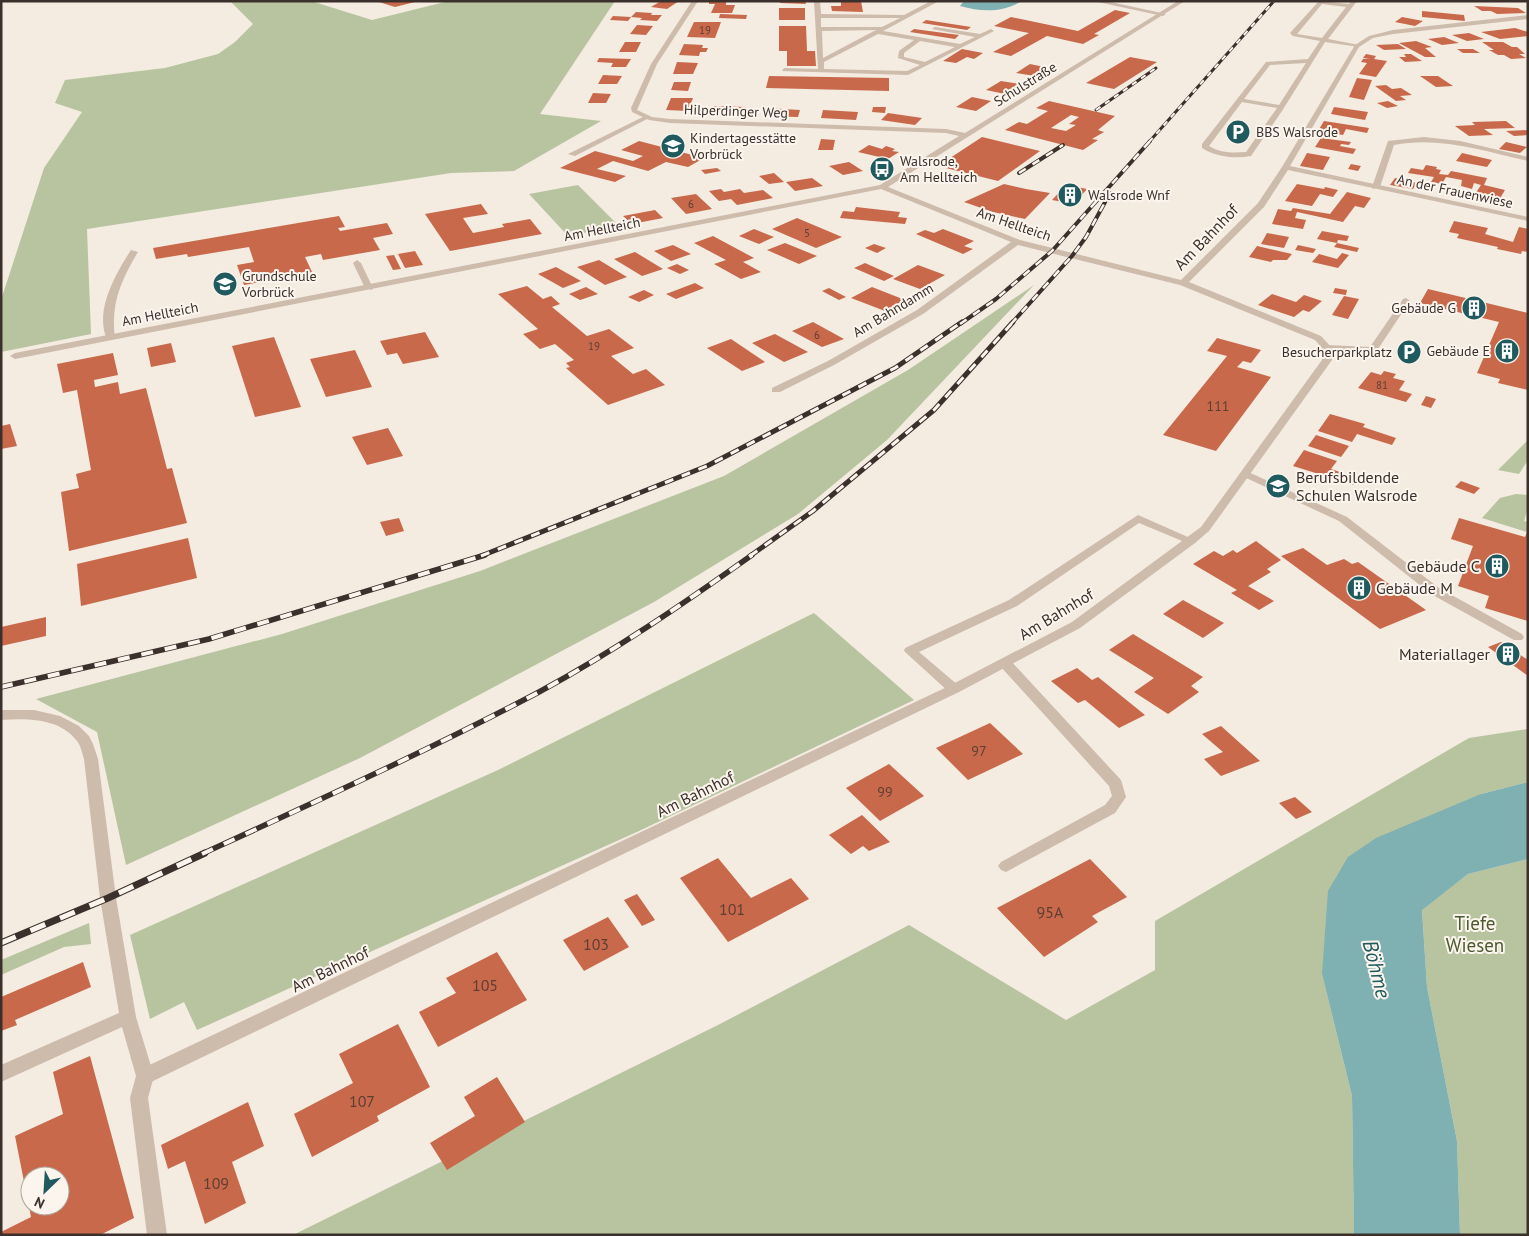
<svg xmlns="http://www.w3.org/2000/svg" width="1529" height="1236" font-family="'PT Sans',sans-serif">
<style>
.green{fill:#b8c4a0}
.water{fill:#7fb0b2}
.building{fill:#c8694b;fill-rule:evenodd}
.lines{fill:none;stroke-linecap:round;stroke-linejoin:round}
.service{fill:#cdbbac;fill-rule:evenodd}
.minor{fill:#cdbbac;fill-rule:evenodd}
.rail-far4-casing{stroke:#3b302b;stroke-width:3}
.rail-far3-casing{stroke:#3b302b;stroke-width:4}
.rail-far2-casing{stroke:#3b302b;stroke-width:5}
.rail-far1-casing{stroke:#3b302b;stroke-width:5.5}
.rail-casing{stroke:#3b302b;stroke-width:7}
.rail-far4{stroke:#fbf5ee;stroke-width:2;stroke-dasharray:5.5;stroke-linecap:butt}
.rail-far3{stroke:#fbf5ee;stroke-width:2.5;stroke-dasharray:8;stroke-linecap:butt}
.rail-far2{stroke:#fbf5ee;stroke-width:3;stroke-dasharray:9;stroke-linecap:butt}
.rail-far1{stroke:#fbf5ee;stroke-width:4;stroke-dasharray:12;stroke-linecap:butt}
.rail{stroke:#fbf5ee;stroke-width:5;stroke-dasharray:16;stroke-linecap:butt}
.labels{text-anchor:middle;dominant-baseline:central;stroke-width:4;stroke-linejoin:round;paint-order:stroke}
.far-number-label{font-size:11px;fill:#5e3e33}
.far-street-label{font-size:14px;fill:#3b302b;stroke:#fbf5ee}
.far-poi-label{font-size:14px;fill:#3b302b;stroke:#fbf5ee;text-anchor:start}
.number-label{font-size:14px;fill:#5e3e33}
.street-label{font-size:16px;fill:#3b302b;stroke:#fbf5ee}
.poi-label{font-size:16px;fill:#3b302b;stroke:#fbf5ee;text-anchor:start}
.near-number-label{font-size:16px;fill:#5e3e33}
.near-park-label{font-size:19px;fill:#4a5a2e;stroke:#fbf5ee}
.near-water-label{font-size:21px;font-style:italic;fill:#1f5a5e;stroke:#fbf5ee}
</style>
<rect width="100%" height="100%" fill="#f4ebe1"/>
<g class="green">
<polygon points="230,1 311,1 372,20 449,1 615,1 540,114 601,121 514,171 451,173 87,229 91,334 1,352 1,300 44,168 82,112 55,103 65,80 165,68 218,54 235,42 253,24"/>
<polygon points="578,185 619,226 568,236 529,194"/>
<polygon points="1034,285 887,440 798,514 654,602 360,758 126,865 97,732 36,699 282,634 480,571 724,476 908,370"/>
<polygon points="1528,440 1528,460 1519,474 1498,470"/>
<polygon points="1516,494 1528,495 1528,508 1524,521 1528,522 1527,532 1482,518 1500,498"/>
<polygon points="814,613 914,700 639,831 197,1030 184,1002 150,1019 130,935 498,770"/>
<polygon points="1528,729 1528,782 1481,794 1322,974 1352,1096 1354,1235 293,1235 718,1025 909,925 1066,1020 1155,970 1155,921 1469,738"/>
<polygon points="1528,859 1528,1235 1460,1235 1457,1141 1427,987 1422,909 1468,874"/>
<polygon points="89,923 91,944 64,947 1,975 1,960"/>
</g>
<g class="water">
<path d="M 964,1 L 1022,1 C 1001,13 982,12 960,6 Z"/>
<polygon points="1528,782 1528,859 1468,874 1422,910 1427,987 1457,1141 1460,1235 1354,1235 1352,1096 1322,974 1328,891 1348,857 1376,838 1481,794"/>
</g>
<g class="building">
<polygon points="383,1 415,1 415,2 395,7 379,2"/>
<polygon points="661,1 679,1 667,9 651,7"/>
<polygon points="709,1 726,1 726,5 735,5 732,13 711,13 715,4 709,4"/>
<polygon points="780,1 805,1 806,4 780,3"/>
<polygon points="841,1 861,1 863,12 832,11 831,6 841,6"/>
<polygon points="1474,6 1518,8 1526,13 1497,14 1491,11 1482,11"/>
<rect x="779" y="8" width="26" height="12"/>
<polygon points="1115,10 1130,13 1094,34 1099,35 1083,44 1047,36 1011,56 993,52 1029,33 994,26 1011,17 1078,31"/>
<polygon points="1422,11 1464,15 1465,21 1422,17"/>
<polygon points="636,12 652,13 651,15 662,15 657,21 640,20 642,18 631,17"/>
<polygon points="720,14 747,15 746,19 719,18"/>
<polygon points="613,16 631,17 628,21 610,20"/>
<polygon points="1402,17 1423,21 1415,26 1395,22"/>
<polygon points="926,20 971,27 967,30 922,23"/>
<polygon points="694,22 721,22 715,38 687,37"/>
<polygon points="637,25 653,26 646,35 630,34"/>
<polygon points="779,26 806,26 807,51 815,51 816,66 787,66 787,51 779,51"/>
<polygon points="1515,28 1528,32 1528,36 1500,39 1481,32"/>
<polygon points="914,29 959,35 955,39 910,32"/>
<polygon points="1469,33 1484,39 1467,41 1452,35"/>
<polygon points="1444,37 1459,43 1442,45 1428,39"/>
<polygon points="1416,41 1432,47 1425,48 1436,57 1425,57 1399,43"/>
<polygon points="625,42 641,42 636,52 619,52"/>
<polygon points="1482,42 1503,42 1512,47 1517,47 1525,54 1519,54 1526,58 1511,59 1504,55 1498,55 1489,50 1494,50"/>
<polygon points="684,44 703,45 702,48 708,48 706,52 700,52 699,56 679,55"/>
<polygon points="1398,44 1406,49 1384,50 1376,45"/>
<polygon points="962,49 983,53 974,59 967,57 956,63 943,61"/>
<polygon points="1457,49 1473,49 1480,53 1463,53"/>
<polygon points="1366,54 1376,56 1374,59 1387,61 1376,77 1359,74 1367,63 1361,62 1363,59 1370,59 1363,58"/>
<polygon points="1404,54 1411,54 1422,61 1405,62 1399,57 1406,57"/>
<polygon points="1130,57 1157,62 1114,89 1086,83"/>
<polygon points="599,58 631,59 626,67 611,67 613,63 597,62"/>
<polygon points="677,62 698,63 693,74 673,74"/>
<polygon points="1030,64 1049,68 1035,76 1016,73"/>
<polygon points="603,75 622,76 617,84 598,84"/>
<polygon points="769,76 889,78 889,91 766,88"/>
<polygon points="1420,76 1438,76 1453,86 1436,87"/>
<polygon points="1357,78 1372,80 1364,100 1349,97"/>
<polygon points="1001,81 1020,84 1005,94 986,90"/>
<polygon points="674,82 691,82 688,91 671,90"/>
<polygon points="1386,85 1392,89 1401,88 1412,95 1400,96 1406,100 1396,101 1375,86"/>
<polygon points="593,93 611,94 606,103 588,103"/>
<polygon points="972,97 991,101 976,111 956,107"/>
<polygon points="671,98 693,98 688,111 666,110"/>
<path d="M 1049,101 L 1115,116 L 1098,130 L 1104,132 L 1092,139 L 1098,140 L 1083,150 L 1005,130 L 1019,122 L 1027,124 L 1048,111 L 1036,108 ZM 1071,115 L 1079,117 L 1069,124 L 1076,125 L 1066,131 L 1051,128 Z"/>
<polygon points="1388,101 1398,106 1387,108 1377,103"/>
<polygon points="712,106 746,107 743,115 709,113"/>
<polygon points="873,107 886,107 885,113 872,112"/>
<polygon points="1334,107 1368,112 1365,120 1331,114"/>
<polygon points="766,108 800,110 798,117 763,116"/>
<polygon points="823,110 858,112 856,120 821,118"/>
<polygon points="888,113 922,118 915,125 881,120"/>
<polygon points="1324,121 1369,128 1367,133 1346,129 1343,135 1318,131"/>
<polygon points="1506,121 1515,128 1484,129 1493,135 1469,136 1455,126 1475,125 1472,122"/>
<polygon points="1528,130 1528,135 1514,136 1506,131"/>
<polygon points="982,137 1040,151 998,181 938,166"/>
<polygon points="1321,138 1351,142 1349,145 1341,144 1340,146 1356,149 1353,154 1315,147"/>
<polygon points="821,139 835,140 833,150 818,150"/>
<polygon points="639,141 704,158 688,167 666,162 648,171 613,161 597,169 626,176 615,182 560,168 595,151 633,161 643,156 621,150"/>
<polygon points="1506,142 1527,147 1520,153 1499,149"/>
<polygon points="869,145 882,149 886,146 895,149 892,151 899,152 888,159 858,152"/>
<polygon points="1307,153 1330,157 1323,170 1300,166"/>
<polygon points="1462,153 1492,160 1487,167 1456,161"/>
<polygon points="849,162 863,171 843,175 829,166"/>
<polygon points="1351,164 1361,166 1358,171 1348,169"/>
<polygon points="1426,165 1437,167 1436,169 1441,170 1439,174 1448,175 1451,171 1487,178 1484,185 1505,190 1496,205 1471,200 1481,185 1474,183 1472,189 1461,186 1462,180 1446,177 1442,184 1431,182 1434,177 1408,173 1411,168 1423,170"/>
<polygon points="717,168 721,171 705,174 701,170"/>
<polygon points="774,173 784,182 769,184 759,176"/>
<polygon points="812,178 823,186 795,191 786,182"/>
<polygon points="1395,178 1417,183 1413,189 1390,185"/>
<polygon points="1004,184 1026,189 1050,193 1025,219 993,212 964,202"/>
<polygon points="1297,184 1324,189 1325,187 1338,190 1333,197 1320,194 1312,206 1285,201"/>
<polygon points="1066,185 1087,189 1074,204 1052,200"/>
<polygon points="721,189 724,192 740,189 744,193 763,190 773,198 737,205 731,199 719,201 709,191"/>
<polygon points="1347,192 1371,198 1364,208 1355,206 1343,222 1297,212 1295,218 1306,220 1303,229 1272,224 1278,209 1291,211 1293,208 1330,214"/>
<polygon points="696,194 712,209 686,214 671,198"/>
<polygon points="481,204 488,214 463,218 473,233 504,227 502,224 530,219 542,234 450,251 425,214"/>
<polygon points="856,207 900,212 898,217 907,218 905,224 840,218 843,211 854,212"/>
<polygon points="655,210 663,218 632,224 623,216"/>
<polygon points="339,216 345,227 338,228 340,231 387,223 393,234 373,238 380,250 323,260 321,254 305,257 312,272 244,285 237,265 254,262 249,247 188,257 187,254 156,259 153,248"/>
<polygon points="797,218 842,237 816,248 772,229"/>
<polygon points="1454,221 1488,228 1485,234 1513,242 1519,227 1528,229 1528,252 1522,251 1521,254 1497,249 1498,247 1457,238 1459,234 1449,232"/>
<polygon points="754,229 774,237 759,244 739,236"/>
<polygon points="943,229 974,241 964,246 973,249 963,254 916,234 925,230 934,233"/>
<polygon points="1322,231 1349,236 1347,241 1338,240 1337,243 1317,239"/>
<polygon points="1267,233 1289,237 1284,248 1261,244"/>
<polygon points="713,236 754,258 743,262 761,272 741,279 714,264 726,260 694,243"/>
<polygon points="785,243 817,256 799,264 767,250"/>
<polygon points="1337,243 1359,248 1357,252 1334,247"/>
<polygon points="874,244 886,248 877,253 865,248"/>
<polygon points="673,245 691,254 671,261 654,251"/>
<polygon points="1298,245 1316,249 1313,253 1295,250"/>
<polygon points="1257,246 1292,254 1287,260 1273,260 1271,262 1249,257"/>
<polygon points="415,251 423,265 405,268 398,254"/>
<polygon points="635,252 663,269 642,276 614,259"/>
<polygon points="1342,253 1349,255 1338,268 1312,262 1319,254 1337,259"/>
<polygon points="394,255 401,269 393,270 386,256"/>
<polygon points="599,260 627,277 605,285 577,267"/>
<polygon points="865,263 894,276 884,281 854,268"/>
<polygon points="677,264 689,270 680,274 667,268"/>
<polygon points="918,265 945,275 920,289 893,279"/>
<polygon points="556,267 581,281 563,288 538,274"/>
<polygon points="695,283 704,288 676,299 666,294"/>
<polygon points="527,286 543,299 551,296 560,304 552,307 587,336 609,329 634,348 611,356 633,374 646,369 665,385 608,405 566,368 570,367 566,363 574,360 555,344 540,349 523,334 538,329 498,294"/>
<polygon points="586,287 598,294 580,300 569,294"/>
<polygon points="872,287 905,300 885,311 851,298"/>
<polygon points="829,288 846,297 839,300 822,291"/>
<polygon points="1335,288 1347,290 1346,295 1333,293"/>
<polygon points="1428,289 1528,313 1528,390 1498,383 1500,379 1477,373 1499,322 1420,303"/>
<polygon points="644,290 654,295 639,302 628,297"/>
<polygon points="1272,294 1296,302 1304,295 1322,301 1309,312 1303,310 1294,317 1258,305"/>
<polygon points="1344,296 1359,299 1348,319 1332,315"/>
<polygon points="813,322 844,339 822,347 792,331"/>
<polygon points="425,332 439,357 403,364 397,353 387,355 380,341"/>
<polygon points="775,334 808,352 784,362 752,343"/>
<polygon points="274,337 301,407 255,417 232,346"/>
<polygon points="1217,338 1261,350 1251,363 1243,361 1237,367 1271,377 1216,451 1163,435 1227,356 1207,351"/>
<polygon points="731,339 765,362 742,371 707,348"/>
<polygon points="171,343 176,362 151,367 147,348"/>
<polygon points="355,350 372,387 326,397 310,359"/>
<polygon points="113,353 118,375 94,380 95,387 118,382 120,394 146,388 167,469 172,468 187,523 69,551 61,492 79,488 76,474 91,470 77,390 63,393 57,364"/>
<polygon points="1384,371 1396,374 1393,378 1405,381 1399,390 1412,394 1406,402 1358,388 1371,372 1381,375"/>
<polygon points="1426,396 1436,399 1431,408 1421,405"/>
<polygon points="1330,414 1365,424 1363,427 1396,438 1392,445 1357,434 1352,442 1318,431"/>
<polygon points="10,424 17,446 1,449 1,426"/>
<polygon points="388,428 403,456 367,465 352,437"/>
<polygon points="1316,435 1349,446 1341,457 1308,446"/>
<polygon points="1304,450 1337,461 1331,469 1358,478 1354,485 1293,466"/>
<polygon points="1461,481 1480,488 1474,494 1455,487"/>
<polygon points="399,518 404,531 386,536 380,522"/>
<polygon points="1459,518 1525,537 1528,530 1528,621 1485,608 1489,596 1458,586 1473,546 1451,539"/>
<polygon points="188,538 197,578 81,606 77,564"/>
<polygon points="1256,541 1281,560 1267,569 1271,572 1248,586 1274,601 1259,610 1231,593 1237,590 1193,564 1214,551 1223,556 1233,550 1237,553"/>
<polygon points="1303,548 1327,565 1344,559 1352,564 1358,562 1426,610 1380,629 1281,556"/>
<polygon points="1183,600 1224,623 1203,638 1163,614"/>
<polygon points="46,617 46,636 1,646 1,627"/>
<polygon points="1133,634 1203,677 1191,686 1199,692 1168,714 1134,692 1154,678 1109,650"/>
<polygon points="1501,642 1528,660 1528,676 1488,647"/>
<polygon points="1077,668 1092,680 1098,677 1145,715 1119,728 1085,700 1078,703 1051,681"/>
<polygon points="990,723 1023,754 968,780 936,748"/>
<polygon points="1221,726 1260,761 1221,776 1204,759 1223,752 1202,734"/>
<polygon points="889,764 924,796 880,821 846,788"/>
<polygon points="1295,797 1312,812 1296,819 1279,803"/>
<polygon points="862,815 890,842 869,851 863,846 851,854 829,835"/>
<polygon points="718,858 751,898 791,878 809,899 728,942 680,878"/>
<polygon points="1090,859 1127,897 1092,916 1098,922 1044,957 997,908"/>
<polygon points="637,894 655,920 642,926 624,900"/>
<polygon points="608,917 629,947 584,971 563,940"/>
<polygon points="497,952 527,1000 438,1047 419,1012 456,993 446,978"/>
<polygon points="83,962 91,987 15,1020 17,1025 1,1031 1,997"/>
<polygon points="398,1024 430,1087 377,1116 379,1121 312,1157 294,1114 353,1083 339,1054"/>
<path d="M 90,1056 L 134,1218 L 100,1235 L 1,1235 L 1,1232 L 31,1217 L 15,1136 L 63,1114 L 53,1072 ZM 30,1176 L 60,1176 L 60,1206 L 30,1206 Z"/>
<polygon points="497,1077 525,1122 447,1170 430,1143 475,1116 464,1097"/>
<polygon points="248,1102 264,1146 232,1162 246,1203 205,1224 185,1161 168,1169 161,1145"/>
</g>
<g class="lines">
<g class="service">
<path d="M 814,1 L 820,1 L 821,14 L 904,15 L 931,1 L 939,1 L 883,31 L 960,44 L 975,37 L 932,29 L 935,27 L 980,34 L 991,29 L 994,31 L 908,75 L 782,71 L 784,68 L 818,69 ZM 821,18 L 900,18 L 882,27 L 821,27 ZM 877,30 L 874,31 L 823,58 L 822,31 ZM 878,34 L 914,40 L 899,51 L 898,58 L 920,65 L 907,71 L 824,69 L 824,62 ZM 920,41 L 955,47 L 925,62 L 904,57 L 904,53 Z"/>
<polygon points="1093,1 1106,1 1166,14 1163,16"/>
<path d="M 1319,1 L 1349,4 L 1351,1 L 1357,1 L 1328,39 L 1359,45 L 1359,47 L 1325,42 L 1282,111 L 1251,156 C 1235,159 1216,157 1202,148 L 1202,144 L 1266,62 L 1308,59 L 1320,41 L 1293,36 L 1290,33 ZM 1322,4 L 1346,7 L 1322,38 L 1297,34 ZM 1306,63 L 1279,105 L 1244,99 L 1270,65 ZM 1242,102 L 1277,108 L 1246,152 C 1233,153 1220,153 1209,146 Z"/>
<polygon points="647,115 650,117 649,118 575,156 568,154"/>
<path d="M 1424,137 L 1460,141 L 1528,157 L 1528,161 C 1484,151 1439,136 1394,145 L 1380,187 L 1373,189 L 1372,187 L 1388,141 Z"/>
<path d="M 131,250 L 138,252 C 122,278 110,305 115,337 L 113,339 L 107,339 C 94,311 116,273 131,250 Z"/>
<polygon points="357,260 361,263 373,288 372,290 365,288 353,263"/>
<polygon points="1406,298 1410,301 1376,352 1327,351 1322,348 1327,345 1370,347 1403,299"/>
<polygon points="1246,471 1347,517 1439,588 1522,634 1524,637 1522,640 1514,640 1431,594 1339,521 1242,476 1241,474"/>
<polygon points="1138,515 1197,541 1195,543 1187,543 1139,523 1017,606 919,652 959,686 961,689 959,692 949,692 904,651 905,648 1009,600"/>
<polygon points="1005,659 1010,660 1121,780 1126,797 1115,813 1006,872 1001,870 998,866 1001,862 1105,805 1112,796 1109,786 1000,666 998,663"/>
<path d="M 1,710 L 34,710 L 60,716 L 79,726 L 89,736 L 93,744 L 98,759 L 116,898 L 136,1017 L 154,1076 L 148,1098 L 167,1235 L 147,1235 L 130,1098 L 136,1076 L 122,1027 L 1,1082 L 1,1065 L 119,1013 L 100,898 L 84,759 C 82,753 81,746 77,741 C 60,718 27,718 1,720 Z"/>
</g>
<polygon class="minor" points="692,1 698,1 657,64 637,110 652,117 670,119 946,129 965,133 1178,1 1185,1 888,187 1020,240 1181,280 1258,203 1282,167 1355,45 1369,36 1393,30 1528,15 1528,19 1393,34 1373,38 1359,47 1290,166 1528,217 1528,221 1288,170 1264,207 1189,282 1321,336 1332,348 1332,360 1209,531 1195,543 1080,628 959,692 151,1082 145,1084 139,1082 136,1076 139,1070 949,686 1072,622 1201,527 1322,360 1322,348 1315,340 1180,285 1018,245 923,314 834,365 780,392 772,392 772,388 828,361 917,310 1011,242 881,189 15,359 10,356 15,353 880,185 959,136 946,133 670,123 649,120 632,112 631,108 651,64"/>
<defs>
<g id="rail-far4">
<polyline points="1096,110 1156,68"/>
<polyline points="1149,142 1274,1"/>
</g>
<g id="rail-far3">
<polyline points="1019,173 1063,145"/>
<polyline points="960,324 996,299 1052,251 1150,141"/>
<polyline points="1011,324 1072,256 1086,237 1110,193"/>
</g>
<g id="rail-far2">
<polyline points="481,556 707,466 895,368 962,322"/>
<polyline points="750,556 813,511 934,410 1013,322"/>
</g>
<g id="rail-far1">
<polyline points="1,687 209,639 485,555"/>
<path d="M 202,854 C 315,802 429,750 539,692 C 613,652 683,604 752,555"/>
</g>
<polyline id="rail" points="1,943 108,898 205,853"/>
</defs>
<use href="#rail-far4" class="rail-far4-casing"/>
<use href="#rail-far3" class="rail-far3-casing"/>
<use href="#rail-far2" class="rail-far2-casing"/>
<use href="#rail-far1" class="rail-far1-casing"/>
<use href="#rail" class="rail-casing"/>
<use href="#rail-far4" class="rail-far4"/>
<use href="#rail-far3" class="rail-far3"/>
<use href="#rail-far2" class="rail-far2"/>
<use href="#rail-far1" class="rail-far1"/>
<use href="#rail" class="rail"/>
</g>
<defs>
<symbol id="parking-disc" viewBox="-11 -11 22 22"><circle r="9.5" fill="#1f5a5e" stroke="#fbf5ee"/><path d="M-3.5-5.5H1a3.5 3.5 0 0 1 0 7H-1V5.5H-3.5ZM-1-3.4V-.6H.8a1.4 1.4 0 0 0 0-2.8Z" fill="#fff"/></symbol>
<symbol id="school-disc" viewBox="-11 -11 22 22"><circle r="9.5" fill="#1f5a5e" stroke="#fbf5ee"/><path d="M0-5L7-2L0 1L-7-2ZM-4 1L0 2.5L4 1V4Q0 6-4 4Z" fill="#fff"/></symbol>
<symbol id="bus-disc" viewBox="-11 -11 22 22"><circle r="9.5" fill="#1f5a5e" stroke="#fbf5ee"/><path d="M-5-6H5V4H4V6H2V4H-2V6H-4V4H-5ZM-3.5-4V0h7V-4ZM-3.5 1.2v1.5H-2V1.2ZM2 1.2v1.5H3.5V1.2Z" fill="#fff"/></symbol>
<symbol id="building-disc" viewBox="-11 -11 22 22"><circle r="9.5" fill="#1f5a5e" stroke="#fbf5ee"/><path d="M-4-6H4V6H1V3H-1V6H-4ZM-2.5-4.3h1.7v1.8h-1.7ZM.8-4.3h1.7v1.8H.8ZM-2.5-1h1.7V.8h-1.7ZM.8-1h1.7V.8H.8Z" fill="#fff"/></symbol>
</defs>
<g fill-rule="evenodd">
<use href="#parking-disc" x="1224" y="118" width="28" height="28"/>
<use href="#school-disc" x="659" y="132" width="28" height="28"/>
<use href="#bus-disc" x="868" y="155" width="28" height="28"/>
<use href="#building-disc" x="1056" y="181" width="28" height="28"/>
<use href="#school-disc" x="211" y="270" width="28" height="28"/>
<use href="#building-disc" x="1460" y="294" width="28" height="28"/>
<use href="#building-disc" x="1493" y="337" width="28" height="28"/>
<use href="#parking-disc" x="1395" y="338" width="28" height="28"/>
<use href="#school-disc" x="1264" y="472" width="28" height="28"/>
<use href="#building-disc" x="1483" y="552" width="28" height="28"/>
<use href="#building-disc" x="1345" y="574" width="28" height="28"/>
<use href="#building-disc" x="1494" y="640" width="28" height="28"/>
</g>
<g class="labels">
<g class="far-number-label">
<text x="705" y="30">19</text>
<text x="691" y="204">6</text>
<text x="807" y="233">5</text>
<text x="817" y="335">6</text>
<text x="594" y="346">19</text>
<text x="1382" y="385">81</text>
</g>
<g class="far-street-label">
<text transform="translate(1025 84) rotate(-32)">Schulstraße</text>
<text transform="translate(736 111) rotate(2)">Hilperdinger Weg</text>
<text transform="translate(1455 191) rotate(12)">An der Frauenwiese</text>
<text transform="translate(1014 224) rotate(19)">Am Hellteich</text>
<text transform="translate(602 229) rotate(-11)">Am Hellteich</text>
<text transform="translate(893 310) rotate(-31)">Am Bahndamm</text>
<text transform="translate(160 314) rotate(-11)">Am Hellteich</text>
</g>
<g class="far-poi-label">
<text x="1256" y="132">BBS Walsrode</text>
<text x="690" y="138">Kindertagesstätte<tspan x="690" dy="16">Vorbrück</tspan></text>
<text x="900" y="161">Walsrode,<tspan x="900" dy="16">Am Hellteich</tspan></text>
<text x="1088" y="195">Walsrode Wnf</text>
<text x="242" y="276">Grundschule<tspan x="242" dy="16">Vorbrück</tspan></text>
<text x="1456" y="308" text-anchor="end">Gebäude G</text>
<text x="1490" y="351" text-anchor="end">Gebäude E</text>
<text x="1392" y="352" text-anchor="end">Besucherparkplatz</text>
</g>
<g class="number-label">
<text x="1218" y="406">111</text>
<text x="979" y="751">97</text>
<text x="885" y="792">99</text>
</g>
<g class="street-label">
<text transform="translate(1206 237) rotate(-46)">Am Bahnhof</text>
<text transform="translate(1056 614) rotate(-31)">Am Bahnhof</text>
<text transform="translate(695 794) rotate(-26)">Am Bahnhof</text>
<text transform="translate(330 969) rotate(-26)">Am Bahnhof</text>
</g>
<g class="poi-label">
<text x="1296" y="477">Berufsbildende<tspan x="1296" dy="18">Schulen Walsrode</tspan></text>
<text x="1480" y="566" text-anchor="end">Gebäude C</text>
<text x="1376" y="588">Gebäude M</text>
<text x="1490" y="654" text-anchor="end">Materiallager</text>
</g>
<g class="near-number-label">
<text x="732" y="909">101</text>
<text x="1050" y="912">95A</text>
<text x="596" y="944">103</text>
<text x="485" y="985">105</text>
<text x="362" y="1101">107</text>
<text x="216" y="1183">109</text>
</g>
<g class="near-park-label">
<text x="1475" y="923">Tiefe<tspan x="1475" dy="22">Wiesen</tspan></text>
</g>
<g class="near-water-label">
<text transform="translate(1377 969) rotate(76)">Böhme</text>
</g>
</g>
<rect width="1529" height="1236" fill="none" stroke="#3b302b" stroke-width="5"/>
<g transform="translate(45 1191) rotate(205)"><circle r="24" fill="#fbf5ee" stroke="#aea6a0"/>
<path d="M0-4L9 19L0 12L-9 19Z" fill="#1f5a5e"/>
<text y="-8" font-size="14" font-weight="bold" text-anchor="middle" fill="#3b302b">N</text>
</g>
</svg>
